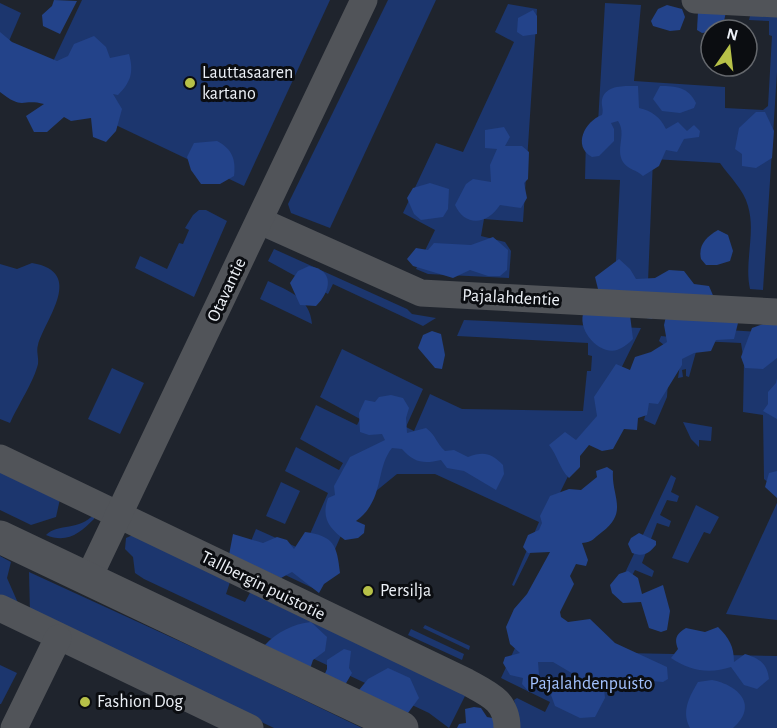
<svg xmlns="http://www.w3.org/2000/svg" width="777" height="728" font-family="'Alegreya Sans',sans-serif">
<style>
.green{fill:#1c366e}
.forest{fill:#23438a}
.lines{fill:none;stroke-linecap:round;stroke-linejoin:round}
.minor{stroke:#515459;stroke-width:27}
.tertiary{stroke:#515459;stroke-width:33}
.poi-dot{fill:#b7c148;stroke:#0b0d11;stroke-width:2}
.labels{text-anchor:middle;dominant-baseline:central;stroke-width:6;stroke-linejoin:round;paint-order:stroke}
.poi-label{font-size:18px;fill:#edf1f7;stroke:#0b0d11;text-anchor:start}
.street-label{font-size:18px;fill:#edf1f7;stroke:#0b0d11}
.park-label{font-size:18px;fill:#a2c1fe;stroke:#0b0d11}
</style>
<rect width="100%" height="100%" fill="#1f242d"/>
<g class="green">
<polygon points="82,0 330,0 244,186 40,89"/>
<polygon points="388,0 436,0 330,228 291,213 288,204"/>
<polygon points="0,3 21,13 6,48 0,45"/>
<path d="M 605,3 L 641,5 L 634,81 L 725,87 L 725,108 L 763,110 L 768,106 L 772,36 L 769,35 L 769,21 L 749,20 L 750,16 L 777,15 L 777,72 L 763,290 L 750,289 C 744,262 756,233 748,206 C 744,190 729,176 720,163 L 653,159 L 648,282 L 615,281 L 620,180 L 585,179 L 586,138 L 598,123 Z"/>
<polygon points="508,4 537,9 523,222 484,219 481,236 505,242 511,251 509,278 428,274 416,269 435,230 403,213 436,143 463,152 514,42 495,32"/>
<polygon points="199,210 206,210 227,221 194,297 135,268 140,256 167,269 179,243 183,244 189,230 185,228 193,215"/>
<polygon points="274,249 407,309 412,314 436,318 423,326 333,284 328,294 268,261"/>
<path d="M 32,263 C 86,272 45,319 38,345 C 36,351 39,358 38,364 C 34,381 17,407 10,423 L 0,419 L 0,264 L 17,269 Z"/>
<path d="M 268,281 C 289,291 310,298 312,324 L 260,299 Z"/>
<polygon points="464,320 641,328 514,586 512,585 539,522 435,474 397,474 370,496 343,531 317,590 245,556 256,529 303,550 328,493 285,471 296,447 339,470 343,463 300,439 316,405 357,425 360,419 320,397 342,349 423,389 406,427 414,431 430,394 462,409 583,411 587,371 591,371 592,356 588,355 588,343 457,336"/>
<polygon points="695,328 777,333 777,490 764,479 763,415 743,412 744,362 741,343 699,341 689,377 686,376 686,369 682,370 683,377 678,378 682,350"/>
<polygon points="661,336 671,337 667,397 655,425 644,420 664,345 659,341"/>
<polygon points="112,368 144,383 120,434 88,419"/>
<polygon points="683,422 712,427 711,441 699,440 699,447 691,439"/>
<polygon points="0,470 60,499 56,517 31,525 0,510"/>
<polygon points="671,475 676,478 671,492 679,496 677,502 667,500 660,515 671,521 669,527 657,523 642,563 654,571 652,577 635,570 623,593 617,590"/>
<polygon points="281,482 300,491 285,524 266,516"/>
<polygon points="777,503 777,620 726,614"/>
<polygon points="696,505 719,517 710,534 704,532 688,563 672,558"/>
<path d="M 94,514 L 94,519 C 80,533 67,544 46,535 C 58,523 80,531 94,514 Z"/>
<polygon points="135,534 231,579 226,594 245,602 252,589 467,692 449,728 429,713 144,579 135,573 133,557 125,549 126,538"/>
<polygon points="0,556 11,562 7,578 18,603 0,598"/>
<polygon points="29,572 236,667 362,728 274,728 30,613"/>
<polygon points="534,607 623,653 777,656 777,728 517,728 517,711 514,700 517,698 545,712 550,702 501,678"/>
<polygon points="425,625 470,646 469,650 423,628"/>
<polygon points="411,629 464,654 462,660 408,635"/>
<polygon points="0,665 17,673 1,704 0,704"/>
</g>
<g class="forest">
<polygon points="54,0 77,1 60,34 43,26 42,15 52,6"/>
<polygon points="667,5 682,9 685,17 680,30 670,31 653,26 651,21 658,9"/>
<polygon points="533,10 537,16 537,34 523,36 517,32 518,18"/>
<polygon points="698,12 726,12 722,30 702,33 697,30"/>
<path d="M 0,32 L 12,42 L 57,61 L 68,56 L 74,44 L 94,36 L 106,47 L 110,58 L 129,54 C 134,72 131,82 118,95 L 113,94 L 122,109 L 116,131 L 106,142 L 93,137 L 91,118 L 71,121 L 64,117 L 47,132 L 34,132 L 26,116 L 44,104 C 21,98 24,111 0,92 Z"/>
<path d="M 638,86 L 639,108 C 652,111 660,117 666,129 L 678,122 L 687,131 L 694,125 L 700,131 L 699,137 L 684,139 L 677,152 L 666,150 L 659,166 L 643,176 C 637,170 627,169 623,162 C 615,149 627,134 618,121 L 611,123 L 614,129 L 614,141 L 599,156 L 592,157 C 572,146 585,121 602,115 C 604,109 601,106 602,100 C 605,84 626,86 638,86 Z"/>
<path d="M 660,86 C 676,86 688,87 696,103 L 694,108 L 680,113 L 662,111 L 653,99 Z"/>
<polygon points="756,112 765,112 774,131 772,158 756,168 742,166 742,154 735,149 739,128"/>
<path d="M 504,127 L 510,137 L 505,146 L 522,146 L 529,152 L 528,179 L 524,183 L 527,198 L 521,208 L 500,205 C 487,225 465,227 455,205 L 466,184 L 473,179 L 491,182 L 490,165 L 497,149 L 485,148 L 485,130 Z"/>
<path d="M 217,141 C 232,149 236,159 234,176 L 220,184 L 201,184 L 191,170 L 187,157 L 194,143 Z"/>
<polygon points="430,183 449,189 448,209 443,217 421,220 414,214 407,198 413,188"/>
<path d="M 718,230 L 728,235 L 733,251 L 730,261 L 717,265 L 706,265 L 701,259 C 698,245 706,237 718,230 Z"/>
<polygon points="493,237 508,250 507,270 500,276 488,276 470,270 453,278 413,266 407,259 416,248 428,250 434,243 471,245"/>
<path d="M 619,259 L 630,269 L 636,279 L 655,278 L 669,270 L 684,271 L 694,284 L 709,286 L 715,300 L 738,323 L 734,339 L 716,340 L 711,351 L 694,353 L 682,359 L 682,365 L 658,404 L 649,403 L 647,415 L 638,418 L 637,430 L 624,429 L 613,449 L 602,451 L 589,445 L 580,456 L 580,467 L 569,478 C 559,468 558,456 549,445 L 565,432 L 576,440 L 597,416 L 594,397 L 616,364 L 630,370 L 635,357 L 651,352 L 667,342 L 664,325 L 667,312 L 655,314 L 652,319 L 630,315 L 633,339 C 629,343 623,348 617,350 C 599,355 576,330 584,311 C 587,305 595,298 599,293 L 595,277 Z"/>
<path d="M 309,266 C 335,270 331,291 316,306 L 300,305 L 290,283 L 298,271 Z"/>
<polygon points="763,324 777,325 777,358 763,369 745,368 741,357 752,328"/>
<polygon points="432,331 441,334 445,355 442,369 435,368 418,348 423,335"/>
<polygon points="777,378 777,419 763,411 768,404 768,392 776,383"/>
<path d="M 391,395 L 403,398 L 409,408 L 406,418 L 407,433 L 426,428 C 436,435 436,443 445,451 L 454,450 L 468,457 C 484,451 491,453 503,465 L 504,474 L 496,490 L 464,471 L 447,468 L 441,460 C 424,464 414,463 402,449 L 392,448 C 375,469 385,500 356,521 L 365,525 L 364,533 L 358,538 L 345,540 C 329,528 321,518 328,498 L 335,495 L 334,486 L 350,457 L 385,440 L 382,434 L 369,435 L 360,432 L 359,413 L 365,400 L 375,402 L 379,397 Z"/>
<path d="M 607,467 L 613,471 C 611,496 629,512 602,532 C 594,538 593,542 582,543 L 588,560 L 586,566 L 576,564 L 570,576 L 574,584 L 560,612 L 561,617 L 568,622 L 590,619 L 615,643 L 667,667 L 668,679 L 663,682 L 608,677 L 603,680 L 605,698 L 595,717 L 580,718 L 555,706 L 551,695 L 556,685 L 580,678 L 553,662 L 538,662 L 539,675 L 535,678 L 536,690 L 529,692 L 522,684 L 523,678 L 510,675 L 503,663 L 505,657 L 520,653 L 510,644 L 506,627 L 514,609 L 527,594 L 550,552 L 528,553 L 523,547 L 528,535 L 539,530 L 542,523 L 540,516 L 550,496 L 569,489 L 581,490 L 597,477 L 596,471 Z"/>
<polygon points="777,471 777,498 765,487 769,473"/>
<path d="M 305,532 C 334,536 337,545 340,573 L 324,584 L 319,593 L 292,572 L 281,578 L 229,555 L 233,534 L 263,543 L 277,537 L 287,540 L 294,549 Z"/>
<path d="M 639,533 L 656,541 L 656,545 C 648,554 644,557 632,553 L 628,544 L 631,538 Z"/>
<polygon points="628,571 638,578 642,594 663,585 670,611 667,630 661,632 649,628 641,602 623,603 612,593 610,585 619,574"/>
<path d="M 311,622 L 327,637 L 325,651 L 313,660 L 310,669 L 265,645 C 277,632 293,624 311,622 Z"/>
<path d="M 718,627 C 729,638 734,646 734,662 L 745,654 C 760,659 767,663 769,679 L 757,689 L 744,685 L 731,667 C 710,674 690,671 671,658 L 678,649 C 674,639 676,634 686,628 L 705,632 Z"/>
<polygon points="344,649 351,651 349,668 352,673 345,685 323,678 327,669 327,660"/>
<polygon points="388,668 410,678 419,698 405,717 359,690 368,679"/>
<path d="M 712,680 C 738,685 759,705 733,728 L 690,728 C 681,712 689,697 698,682 Z"/>
<polygon points="474,707 481,708 487,717 498,719 504,728 457,728 459,724 466,723 465,709"/>
</g>
<g class="lines">
<g class="minor">
<polyline points="695,0 777,4"/>
<polyline points="260,221 421,293 777,312"/>
<path d="M 0,458 L 467,682 C 489,694 507,701 507,728"/>
<polyline points="88,579 364,0"/>
<polyline points="0,608 250,728"/>
<polyline points="14,728 58,638"/>
</g>
<polyline class="tertiary" points="0,537 402,728"/>
</g>
<g class="poi-dot">
<circle cx="190" cy="83" r="6"/>
<circle cx="368" cy="591" r="6"/>
<circle cx="85" cy="702" r="6"/>
</g>
<g class="labels">
<g class="poi-label">
<text x="202" y="73">Lauttasaaren<tspan x="202" dy="21">kartano</tspan></text>
<text x="380" y="591">Persilja</text>
<text x="97" y="702">Fashion Dog</text>
</g>
<g class="street-label">
<text transform="translate(227 290) rotate(-65)">Otavantie</text>
<text transform="translate(511 298) rotate(3)">Pajalahdentie</text>
<text transform="translate(263 586) rotate(26)">Tallbergin puistotie</text>
</g>
<g class="park-label">
<text x="591" y="684">Pajalahdenpuisto</text>
</g>
</g>
<g transform="translate(729 48) rotate(14)"><circle r="28" fill="#0b0d11" stroke="#65686d" stroke-width="1.5"/>
<path d="M0-4.5L10 22L0 15L-10 22Z" fill="#b7c148"/>
<text y="-9" font-size="16" font-weight="bold" text-anchor="middle" fill="#edf1f7">N</text>
</g>
</svg>
